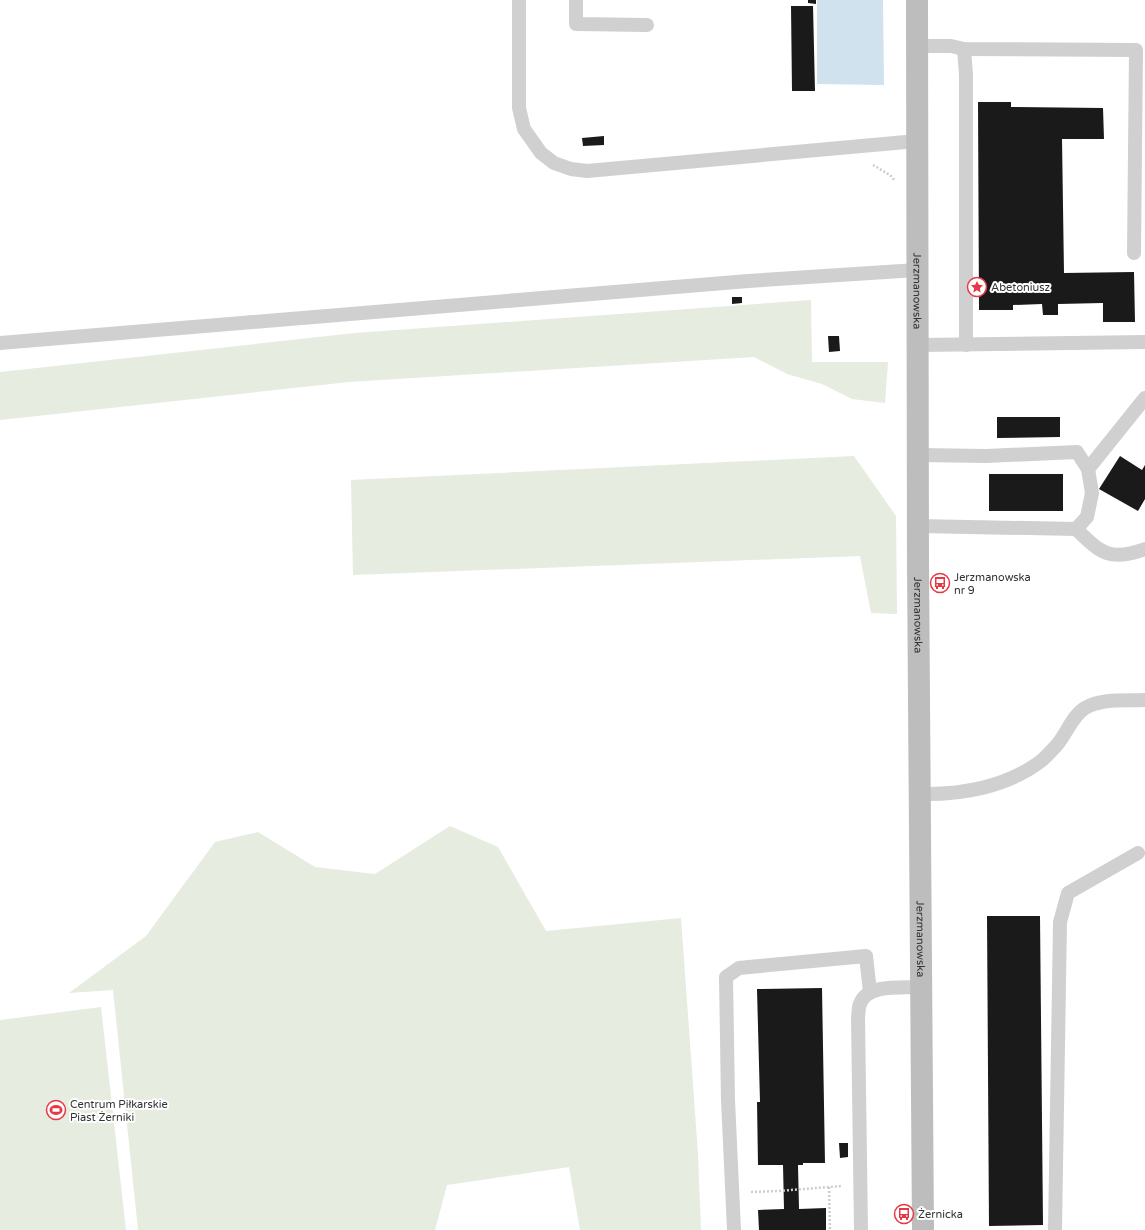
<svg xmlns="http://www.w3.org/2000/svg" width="1145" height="1230" font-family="'Varela Round',sans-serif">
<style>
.green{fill:#e6ecdf}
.water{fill:#cfe2ee}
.building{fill:#1a1a1a}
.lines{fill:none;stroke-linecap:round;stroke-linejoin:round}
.path{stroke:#cdcdcd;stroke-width:2.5;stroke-dasharray:2 2;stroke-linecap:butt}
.lane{stroke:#d0d0d0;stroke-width:14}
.secondary{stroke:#bdbdbd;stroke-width:22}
.labels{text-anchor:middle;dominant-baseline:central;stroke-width:4;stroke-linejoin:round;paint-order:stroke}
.poi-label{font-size:11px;fill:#333;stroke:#fff;text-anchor:start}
.street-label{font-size:11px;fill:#333;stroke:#fff}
</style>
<rect width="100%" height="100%" fill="#fff"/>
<g class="green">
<polygon points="811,300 812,362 888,362 885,403 852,399 822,384 787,374 754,357 349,382 0,420 0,372 355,333"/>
<polygon points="854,456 896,516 897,614 871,613 860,556 353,575 351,480"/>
<polygon points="450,826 498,847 546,931 681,918 698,1154 701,1230 580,1230 569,1167 447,1185 435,1230 138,1230 113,990 69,993 146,936 215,842 258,832 315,867 375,874"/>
<polygon points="101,1007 126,1230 0,1230 0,1020"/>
</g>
<polygon class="water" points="817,0 883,0 884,85 817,84"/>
<g class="building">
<polygon points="808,0 816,0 816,4 808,3"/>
<polygon points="791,6 813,6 815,91 792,91"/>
<polygon points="978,102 1011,102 1011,107 1103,108 1104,139 1062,139 1064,273 1134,272 1135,322 1103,322 1103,303 1058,304 1058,315 1043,315 1042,304 1013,305 1013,310 979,310"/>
<polygon points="604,136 604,145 583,146 582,138"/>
<polygon points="732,297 742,297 742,303 732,304"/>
<polygon points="828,336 839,336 840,351 829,352"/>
<polygon points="997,417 1060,417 1060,437 997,438"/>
<polygon points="1120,456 1142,470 1145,465 1145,499 1138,511 1099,489"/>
<rect x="989" y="474" width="74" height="37"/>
<polygon points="987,916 1040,916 1043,1225 989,1226"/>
<polygon points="822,988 825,1163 803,1163 803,1165 798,1165 799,1209 826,1208 826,1230 759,1230 758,1210 784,1209 783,1165 758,1165 757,1102 760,1102 757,989"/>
<polygon points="839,1143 848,1143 848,1157 840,1158"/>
</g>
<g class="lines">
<g class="path">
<polyline points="873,165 890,175 895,181"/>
<polyline points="829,1187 830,1230"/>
<polyline points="751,1192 778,1191 842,1186"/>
</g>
<g class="lane">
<polyline points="519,0 519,108 524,129 541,153 554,163 571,169 587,171 917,141"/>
<polyline points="576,0 576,24 647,25"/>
<polyline points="917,46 951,46 964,49 1136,50 1134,253"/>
<polyline points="964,49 966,75 966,345"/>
<polyline points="0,343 748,281 917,270"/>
<polyline points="919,345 1145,342"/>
<polyline points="1088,469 1145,398"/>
<polyline points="918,526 1076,529 1087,517 1092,493 1088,469 1077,452 986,456 919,455"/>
<path d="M 1076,529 C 1101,553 1109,562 1145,549"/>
<path d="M 920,794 C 961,795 1007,787 1041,761 C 1046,757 1051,751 1056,746 C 1066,735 1072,716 1085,708 C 1102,698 1126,701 1145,700"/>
<polyline points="734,1230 728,1100 726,977 739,968 866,956 870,992"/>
<path d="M 861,1230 L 858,1017 C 859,1013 858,1008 860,1004 C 867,983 903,988 921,987"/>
<polyline points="1055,1230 1060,922 1068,893 1138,853"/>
</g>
<path class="secondary" id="s1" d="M 917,0 L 918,566 L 923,1230"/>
</g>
<defs>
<symbol id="sight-ring" viewBox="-11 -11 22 22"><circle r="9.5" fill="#fff" stroke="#e63946" stroke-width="1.5"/><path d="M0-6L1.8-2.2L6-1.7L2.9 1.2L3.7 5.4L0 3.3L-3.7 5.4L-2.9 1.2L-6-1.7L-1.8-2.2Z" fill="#e63946"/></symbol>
<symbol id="bus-ring" viewBox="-11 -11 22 22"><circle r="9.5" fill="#fff" stroke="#e63946" stroke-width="1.5"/><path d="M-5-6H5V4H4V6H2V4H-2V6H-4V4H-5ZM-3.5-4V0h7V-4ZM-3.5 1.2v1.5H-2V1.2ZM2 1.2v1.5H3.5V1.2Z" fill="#e63946"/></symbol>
<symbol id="stadium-ring" viewBox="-11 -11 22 22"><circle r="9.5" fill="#fff" stroke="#e63946" stroke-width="1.5"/><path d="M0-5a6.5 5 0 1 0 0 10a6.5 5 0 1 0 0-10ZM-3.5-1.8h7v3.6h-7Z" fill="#e63946"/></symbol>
</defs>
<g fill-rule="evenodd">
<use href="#sight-ring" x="966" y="276" width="22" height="22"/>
<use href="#bus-ring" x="929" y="572" width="22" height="22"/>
<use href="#stadium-ring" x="45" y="1099" width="22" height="22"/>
<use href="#bus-ring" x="893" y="1203" width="22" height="22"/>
</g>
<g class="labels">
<g class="poi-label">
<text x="991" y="287">Abetoniusz</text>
<text x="954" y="577">Jerzmanowska<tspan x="954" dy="13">nr 9</tspan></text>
<text x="70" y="1104">Centrum Piłkarskie<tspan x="70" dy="13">Piast Żerniki</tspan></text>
<text x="918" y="1214">Żernicka</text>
</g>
<g class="street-label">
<text stroke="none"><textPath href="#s1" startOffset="291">Jerzmanowska</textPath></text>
<text stroke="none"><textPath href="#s1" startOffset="615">Jerzmanowska</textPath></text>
<text stroke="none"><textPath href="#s1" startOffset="939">Jerzmanowska</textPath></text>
</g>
</g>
</svg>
